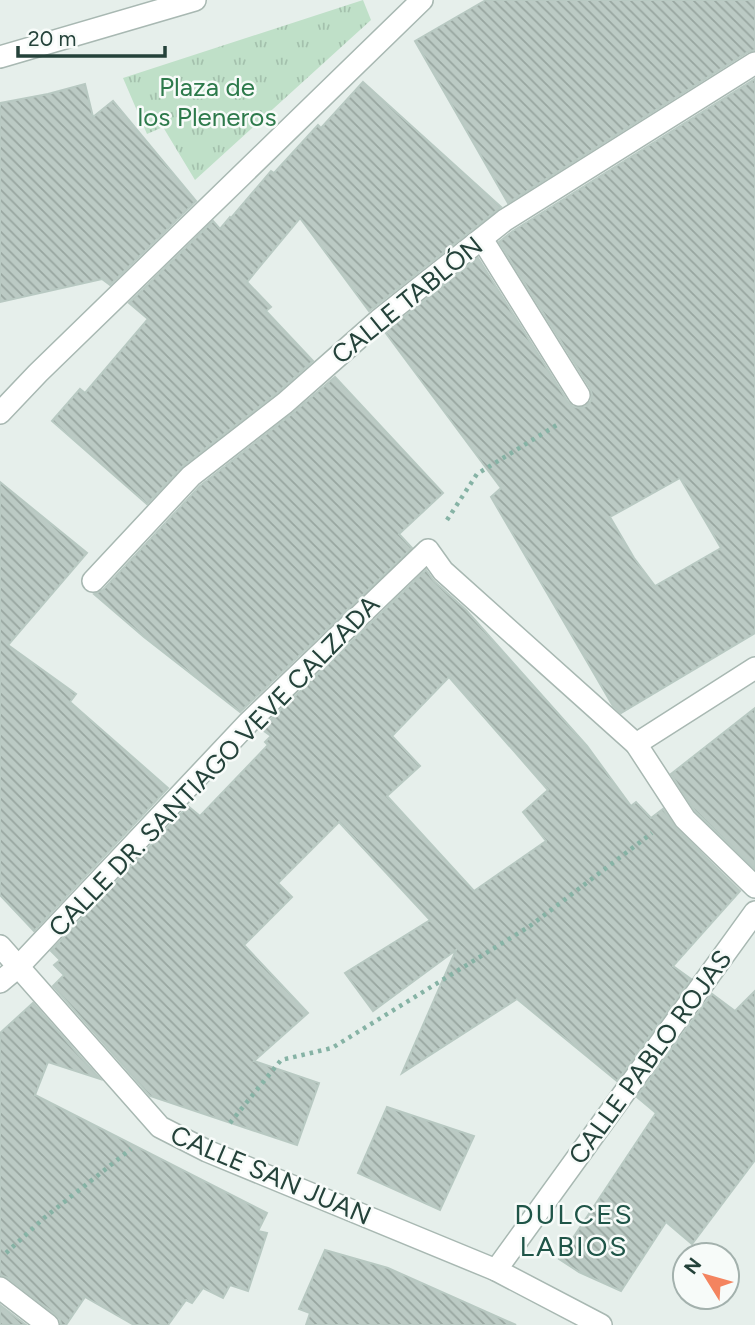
<svg xmlns="http://www.w3.org/2000/svg" width="755" height="1325" font-family="Figtree,sans-serif">
<style>
.grass{fill:url(#grass-tufts)}
.building{fill:url(#building-back-hatch);stroke:#b8c9c2;stroke-width:2;fill-rule:evenodd}
.lines{fill:none;stroke-linecap:round;stroke-linejoin:round}
.minor-casing{stroke:#a8b8b2;stroke-width:24}
.path{stroke:#86b3a5;stroke-width:4.5;stroke-dasharray:3.5 5;stroke-linecap:butt}
.minor{stroke:#fff;stroke-width:21}
.labels{text-anchor:middle;dominant-baseline:central;stroke-width:5;stroke-linejoin:round;paint-order:stroke}
.park-label{font-size:26px;fill:#2d7a4b;stroke:#f7fbf9}
.street-label{font-size:26px;fill:#24423a;stroke:#f7fbf9}
.neighbourhood-label{font-size:28px;letter-spacing:2px;fill:#1f5548;stroke:#f7fbf9}
</style>
<defs>
<pattern id="grass-tufts" width="24" height="20" patternUnits="userSpaceOnUse" patternTransform="scale(1.75)"><rect width="24" height="20" fill="#bfe0c8"/><path d="M3 7l-1-3M5 7V3M7 7l1-3M15 17l-1-3M17 17v-4M19 17l1-3" fill="none" stroke="#a4c1ad"/></pattern>
<pattern id="building-back-hatch" width="6" height="6" patternUnits="userSpaceOnUse" patternTransform="scale(1.75)"><rect width="6" height="6" fill="#bbcac4"/><path d="M-1 5l2 2M0 0l6 6M5-1l2 2" fill="none" stroke="#98a6a0"/></pattern>
</defs>
<rect width="100%" height="100%" fill="#e6efeb"/>
<polygon class="grass" points="363,0 371,20 195,180 163,127 147,134 123,78"/>
<g class="building">
<polygon points="486,0 755,0 755,50 748,52 508,203 415,41"/>
<path d="M 755,79 L 755,633 L 621,713 L 613,706 L 491,497 L 501,488 L 385,332 L 478,258 L 568,402 L 572,406 L 579,408 L 586,406 L 591,401 L 592,395 L 590,388 L 499,242 L 513,231 ZM 680,478 L 721,548 L 655,586 L 634,558 L 610,517 Z"/>
<polygon points="363,82 501,207 369,311 300,218 247,282 271,307 266,311 313,361 277,393 183,466 147,504 52,421 80,389 85,393 148,319 129,303 213,221 220,229 230,217 231,218 271,171 274,173 318,125 321,128"/>
<polygon points="85,84 93,117 113,101 196,201 110,285 102,279 0,302 0,103 48,94"/>
<polygon points="335,377 443,493 399,534 412,548 240,712 144,637 94,594 103,590 200,486 293,413"/>
<polygon points="0,482 87,553 8,645 76,694 70,702 168,788 34,931 0,895"/>
<path d="M 426,570 L 434,581 L 466,610 L 587,746 L 631,806 L 636,802 L 651,818 L 663,809 L 676,828 L 740,891 L 673,966 L 691,979 L 617,1081 L 517,999 L 402,1073 L 456,950 L 373,1011 L 345,973 L 430,920 L 339,822 L 278,883 L 292,897 L 244,945 L 308,1013 L 254,1061 L 319,1083 L 297,1145 L 150,1096 L 53,986 L 64,975 L 54,965 L 60,960 L 51,951 L 188,806 L 200,816 L 268,745 L 265,742 L 271,736 L 261,729 ZM 449,677 L 548,790 L 523,812 L 546,841 L 474,891 L 387,796 L 420,766 L 392,736 Z"/>
<polygon points="755,708 755,869 695,811 671,774"/>
<polygon points="755,991 755,1160 692,1244 666,1222 621,1291 579,1272 559,1259 656,1113 637,1097 712,994 735,1011"/>
<polygon points="33,1003 100,1079 48,1062 35,1095 267,1213 258,1231 267,1233 248,1291 230,1285 223,1298 203,1288 192,1303 186,1300 168,1325 134,1325 85,1297 66,1325 61,1325 60,1319 56,1315 8,1278 0,1275 0,1033"/>
<polygon points="387,1107 474,1136 440,1210 358,1173"/>
<polygon points="325,1250 388,1268 516,1325 306,1325 310,1313 299,1309"/>
<polygon points="0,1305 26,1325 0,1325"/>
</g>
<g class="lines">
<defs>
<g id="minor">
<polyline points="0,57 195,0"/>
<polyline points="482,239 579,395"/>
<polyline points="0,413 38,373 422,0"/>
<polyline points="93,581 191,476 285,403 379,320 505,220 755,63"/>
<polyline points="636,744 755,668"/>
<polyline points="0,946 160,1127 207,1151 496,1270 601,1325"/>
<polyline points="0,982 18,967 249,722 428,550 443,571 636,744 685,819 755,887"/>
<polyline points="496,1270 755,912"/>
<polyline points="0,1288 48,1325"/>
</g>
</defs>
<use href="#minor" class="minor-casing"/>
<g class="path">
<polyline points="447,520 477,474 560,423"/>
<polyline points="230,1123 281,1060 332,1048 530,926 652,833"/>
<polyline points="6,1253 44,1218 131,1149"/>
</g>
<use href="#minor" class="minor"/>
</g>
<g class="labels">
<g class="park-label">
<text x="207" y="87">Plaza de<tspan x="207" dy="30">los Pleneros</tspan></text>
</g>
<g class="street-label">
<text transform="translate(407 300) rotate(-39)">CALLE TABLÓN</text>
<text transform="translate(214 766) rotate(-46)">CALLE DR. SANTIAGO VEVE CALZADA</text>
<text transform="translate(650 1057) rotate(-54)">CALLE PABLO ROJAS</text>
<text transform="translate(271 1175) rotate(23)">CALLE SAN JUAN</text>
</g>
<g class="neighbourhood-label">
<text x="574" y="1214">DULCES<tspan x="574" dy="32">LABIOS</tspan></text>
</g>
</g>
<g transform="translate(706 1276) rotate(307)"><circle r="33" fill="#f7fbf9" stroke="#a3b1ad" stroke-width="2"/>
<path d="M0-5L12 26L0 18L-12 26Z" fill="#f4845f"/>
<text y="-10" font-size="19" font-weight="bold" text-anchor="middle" fill="#24423a">N</text>
</g>
<path d="M18 46v10h147v-10" fill="none" stroke="#24423a" stroke-width="3.5"/>
<text x="28" y="46" font-size="21" fill="#24423a" stroke="#f7fbf9" stroke-width="5" paint-order="stroke">20 m</text>
</svg>
